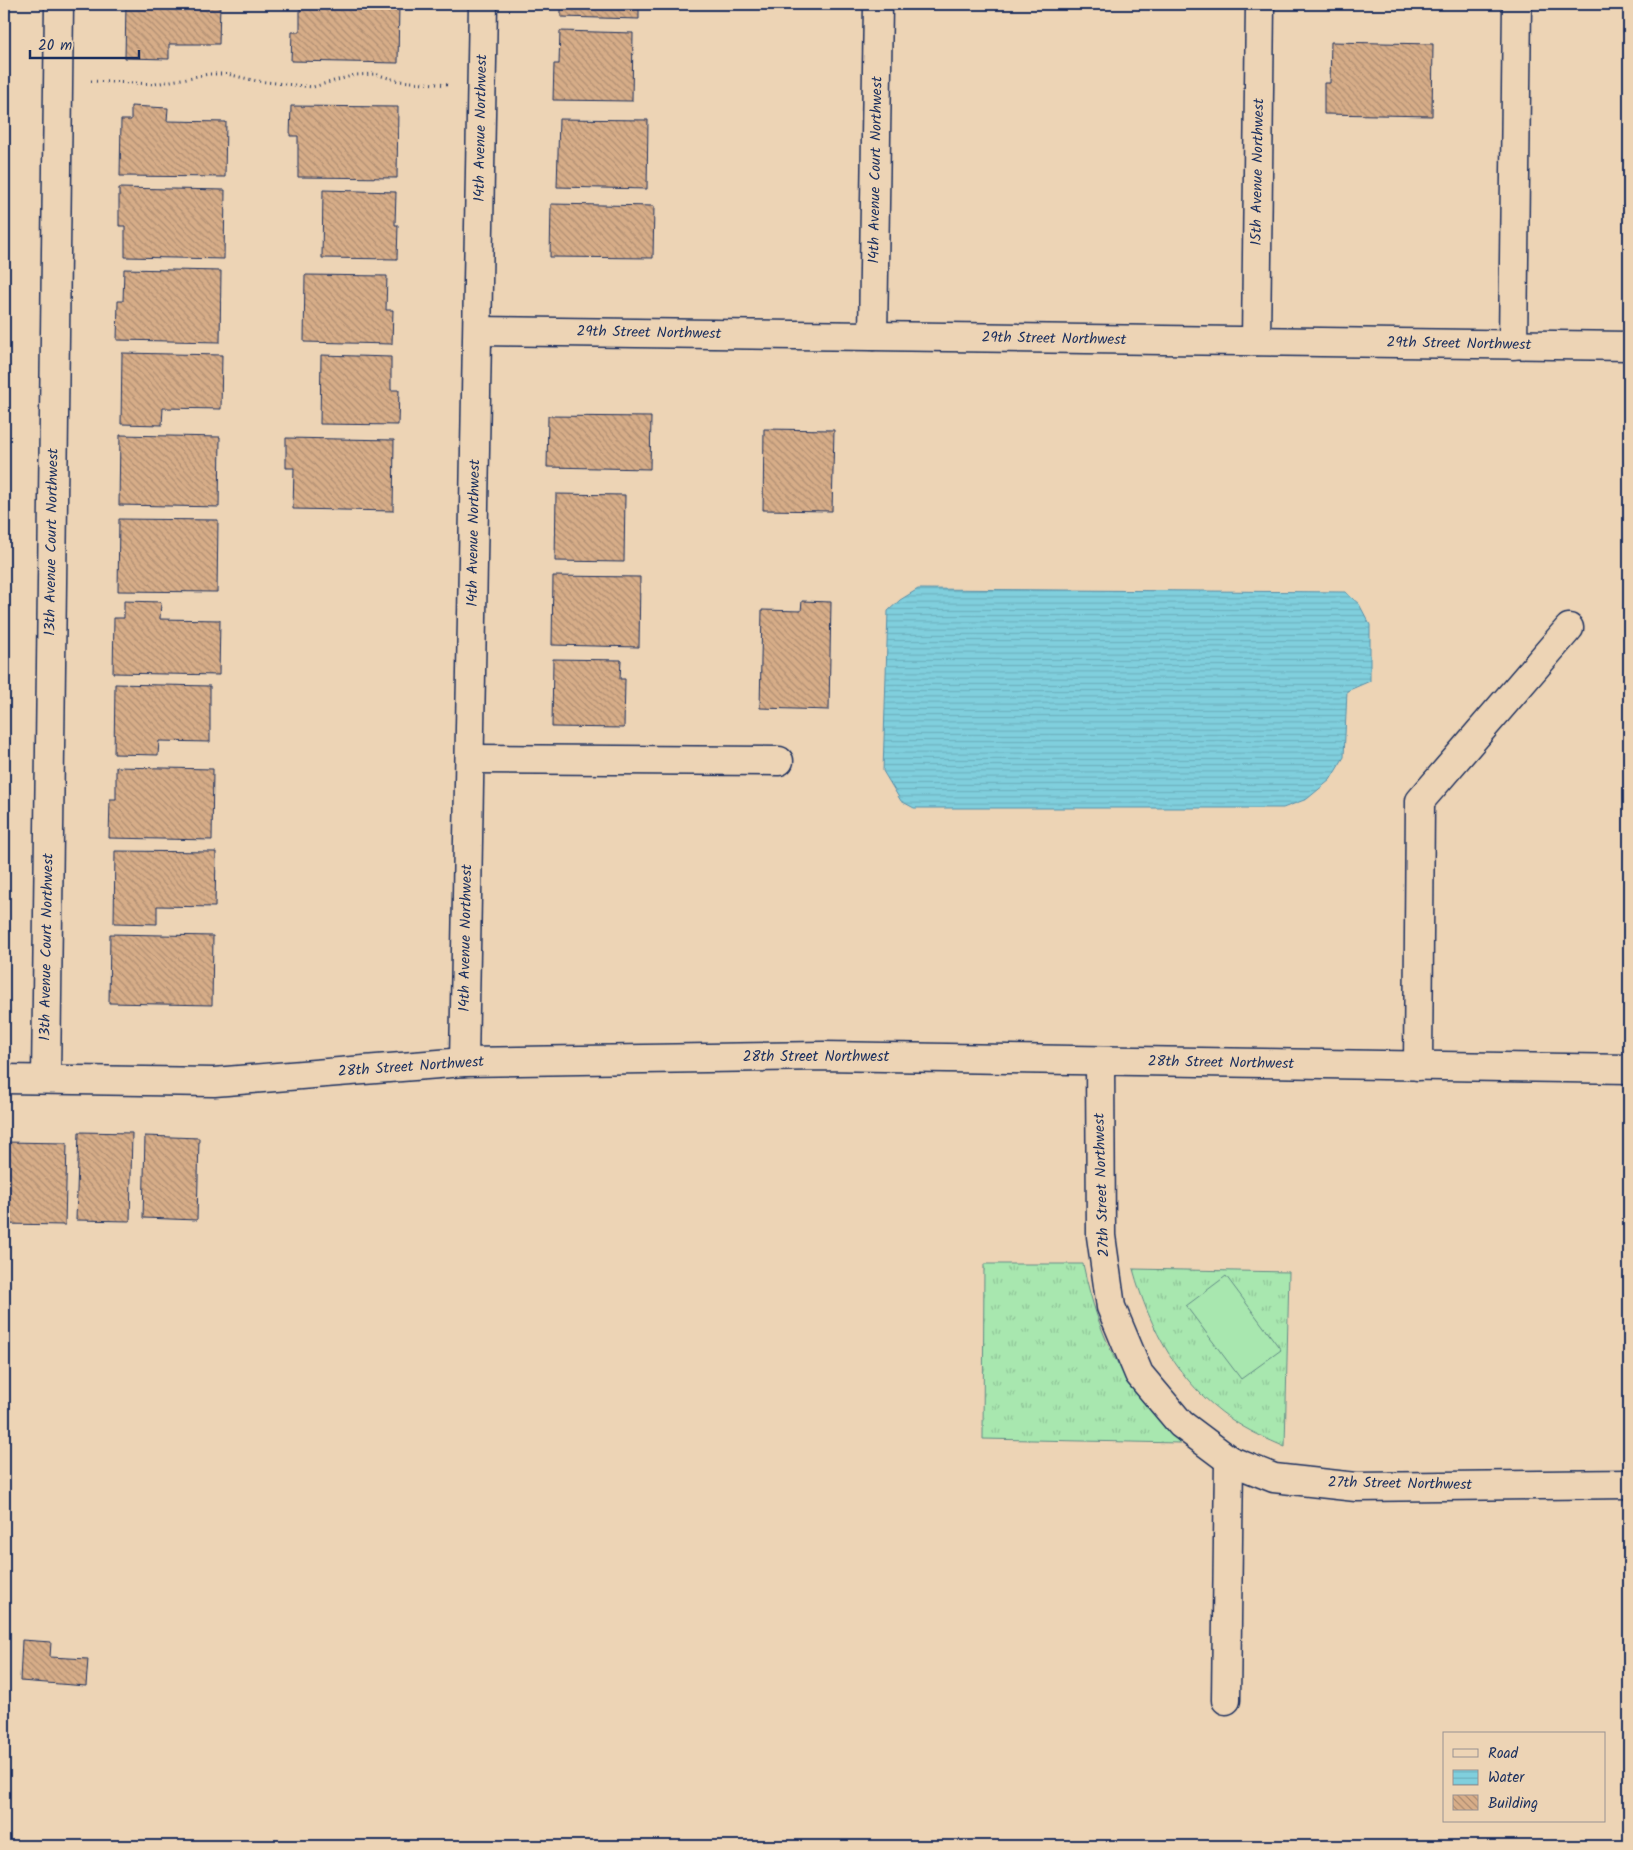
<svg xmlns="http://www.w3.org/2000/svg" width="1633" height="1850" font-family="Kalam,sans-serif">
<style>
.grass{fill:url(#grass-tufts);stroke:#628b86}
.pitch{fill:#a8e7af;stroke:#628b86}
.water{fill:url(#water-rules);stroke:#588faa}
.building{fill:url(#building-back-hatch);stroke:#1b2f5e}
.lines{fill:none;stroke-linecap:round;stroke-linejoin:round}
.minor-casing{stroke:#1b2f5e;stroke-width:31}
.path{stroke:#1b2f5e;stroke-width:3;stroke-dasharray:1 4;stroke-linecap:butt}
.minor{stroke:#edd4b5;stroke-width:28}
.labels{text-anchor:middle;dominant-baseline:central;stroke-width:4.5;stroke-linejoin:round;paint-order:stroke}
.street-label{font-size:15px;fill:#1b2f5e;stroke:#edd4b5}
</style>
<defs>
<pattern id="grass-tufts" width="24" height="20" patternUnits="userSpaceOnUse" patternTransform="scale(1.25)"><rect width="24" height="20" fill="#a8e7af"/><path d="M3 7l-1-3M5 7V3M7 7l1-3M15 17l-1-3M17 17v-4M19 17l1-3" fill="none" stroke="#90c699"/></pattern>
<pattern id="water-rules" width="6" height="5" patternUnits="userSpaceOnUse" patternTransform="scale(1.25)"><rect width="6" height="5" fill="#80cfdd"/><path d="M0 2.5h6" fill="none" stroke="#6eb2c0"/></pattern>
<pattern id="building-back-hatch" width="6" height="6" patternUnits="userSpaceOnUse" patternTransform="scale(1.25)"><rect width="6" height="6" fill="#d7ad88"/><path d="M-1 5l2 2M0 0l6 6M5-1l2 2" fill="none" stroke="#ae8d72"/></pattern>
</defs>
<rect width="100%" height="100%" fill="#edd4b5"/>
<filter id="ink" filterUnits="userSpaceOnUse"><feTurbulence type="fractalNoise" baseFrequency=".02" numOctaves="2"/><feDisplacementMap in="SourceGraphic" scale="10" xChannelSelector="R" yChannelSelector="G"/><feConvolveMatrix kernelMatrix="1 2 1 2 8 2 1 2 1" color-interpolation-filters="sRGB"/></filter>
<g filter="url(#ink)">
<g class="grass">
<path d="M 984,1264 L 1083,1264 C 1100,1343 1124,1386 1180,1443 L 983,1439 Z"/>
<path d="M 1133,1269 L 1289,1272 L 1285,1447 C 1267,1439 1248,1431 1231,1419 C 1178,1382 1150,1330 1133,1269 Z"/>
</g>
<polygon class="pitch" points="1226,1276 1281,1350 1241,1379 1186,1306"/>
<polygon class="water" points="918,589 1345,592 1359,604 1370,625 1370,681 1347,691 1344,757 1330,780 1307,799 1283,808 914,808 901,801 883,771 888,611 900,600"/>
<g class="building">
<polygon points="126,4 220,4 219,44 169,44 169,59 125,58"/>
<polygon points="300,4 399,4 398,63 291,61 292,32 300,32"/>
<polygon points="561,4 639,4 639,19 561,17"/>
<polygon points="560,31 633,33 632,101 553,100 554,64 559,64"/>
<polygon points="1331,42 1433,44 1432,116 1324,114 1324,83 1330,83"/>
<polygon points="131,106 168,108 167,121 226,122 225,177 120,176 121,120 131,120"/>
<polygon points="291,106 398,107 397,178 298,177 298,136 290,136"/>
<polygon points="559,119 648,120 647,189 557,187"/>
<polygon points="119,188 225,190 224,259 125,257 125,226 119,226"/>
<polygon points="323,190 396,192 395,225 398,225 397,259 322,258"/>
<polygon points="551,204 654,206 653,258 550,257"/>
<polygon points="124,269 221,271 220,342 117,340 118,301 123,301"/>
<polygon points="305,275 387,276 386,310 393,310 392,344 304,342"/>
<polygon points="122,353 222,355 221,409 163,408 162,425 121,424"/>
<polygon points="321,355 391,357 391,390 399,390 398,425 320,424"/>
<polygon points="548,416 651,417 650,469 547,467"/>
<polygon points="764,429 834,430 832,511 763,510"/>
<polygon points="120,435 220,437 219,507 119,505"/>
<polygon points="286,438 394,440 393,511 293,509 294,468 286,468"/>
<polygon points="556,494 625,495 624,562 555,561"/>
<polygon points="119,519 218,520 217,592 118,591"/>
<polygon points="553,576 640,577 639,647 552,645"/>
<polygon points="124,601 161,602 160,619 220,620 219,675 113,673 114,618 124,618"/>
<polygon points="802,601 831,602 829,710 760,708 762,610 801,611"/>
<polygon points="553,659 621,660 620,679 625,679 624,728 552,727"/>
<polygon points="115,684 210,686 210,742 159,741 158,755 114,754"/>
<polygon points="116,767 213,769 212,840 109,838 110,799 116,799"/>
<polygon points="115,851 216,852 215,907 157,906 157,924 114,923"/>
<polygon points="110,934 213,936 212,1005 109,1003"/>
<polygon points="79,1132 132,1133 130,1221 76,1220"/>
<polygon points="145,1136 199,1138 197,1220 143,1218"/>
<polygon points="4,1142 67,1143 65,1225 4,1224"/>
<polygon points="22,1640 51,1642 50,1657 88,1659 86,1686 20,1681"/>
</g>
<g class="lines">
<defs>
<g id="minor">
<polyline points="478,331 1629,346"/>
<polyline points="873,336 878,4"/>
<polyline points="1256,341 1260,4"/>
<polyline points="1513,345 1517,4"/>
<polyline points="470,759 779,761"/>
<polyline points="1100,1061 1101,1236 1111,1307 1139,1374 1181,1424 1229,1460 1274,1478 1356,1487 1629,1484"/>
<polyline points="464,1062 483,4"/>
<polyline points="1418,1066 1420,801 1569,628"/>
<polyline points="4,1079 214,1082 464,1062 823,1056 1629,1069"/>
<polyline points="46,1079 59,4"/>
<polyline points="1226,1700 1229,1460"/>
</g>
</defs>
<use href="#minor" class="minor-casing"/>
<polyline class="path" points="91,81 155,84 209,74 227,74 257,81 313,87 355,75 375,74 399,81 449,85"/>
<use href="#minor" class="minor"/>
</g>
</g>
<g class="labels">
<g class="street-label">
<text transform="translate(481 128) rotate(-89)">14th Avenue Northwest</text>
<text transform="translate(876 170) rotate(-89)">14th Avenue Court Northwest</text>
<text transform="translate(1258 172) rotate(-89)">15th Avenue Northwest</text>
<text transform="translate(649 333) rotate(1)">29th Street Northwest</text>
<text transform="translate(1054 339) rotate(1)">29th Street Northwest</text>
<text transform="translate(1459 344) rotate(1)">29th Street Northwest</text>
<text transform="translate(474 533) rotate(-89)">14th Avenue Northwest</text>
<text transform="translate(52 542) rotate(-89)">13th Avenue Court Northwest</text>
<text transform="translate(466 938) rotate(-89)">14th Avenue Northwest</text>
<text transform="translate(47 947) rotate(-89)">13th Avenue Court Northwest</text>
<text x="816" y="1057">28th Street Northwest</text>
<text transform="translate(1221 1063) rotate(1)">28th Street Northwest</text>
<text transform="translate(411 1067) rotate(-4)">28th Street Northwest</text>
<text transform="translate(1102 1185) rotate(-92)">27th Street Northwest</text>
<text transform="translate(1400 1484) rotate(1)">27th Street Northwest</text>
</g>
</g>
<rect width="1633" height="1850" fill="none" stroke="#edd4b5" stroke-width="20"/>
<rect x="10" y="10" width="1613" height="1830" fill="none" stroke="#1b2f5e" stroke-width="2" filter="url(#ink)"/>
<rect x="1443" y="1732" width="162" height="90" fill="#edd4b5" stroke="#999292"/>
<rect x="1453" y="1749" width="25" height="8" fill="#edd4b5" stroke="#999292"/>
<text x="1488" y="1758" font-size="15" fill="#1b2f5e">Road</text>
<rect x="1453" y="1770" width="25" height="15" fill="url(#water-rules)" stroke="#999292"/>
<text x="1488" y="1782" font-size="15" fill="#1b2f5e">Water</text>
<rect x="1453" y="1795" width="25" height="15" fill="url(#building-back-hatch)" stroke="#999292"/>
<text x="1488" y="1808" font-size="15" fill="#1b2f5e">Building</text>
<path d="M30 50v8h109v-8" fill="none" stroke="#1b2f5e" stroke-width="2.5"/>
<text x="38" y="50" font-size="15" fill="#1b2f5e" stroke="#edd4b5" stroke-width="4" paint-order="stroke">20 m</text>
</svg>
